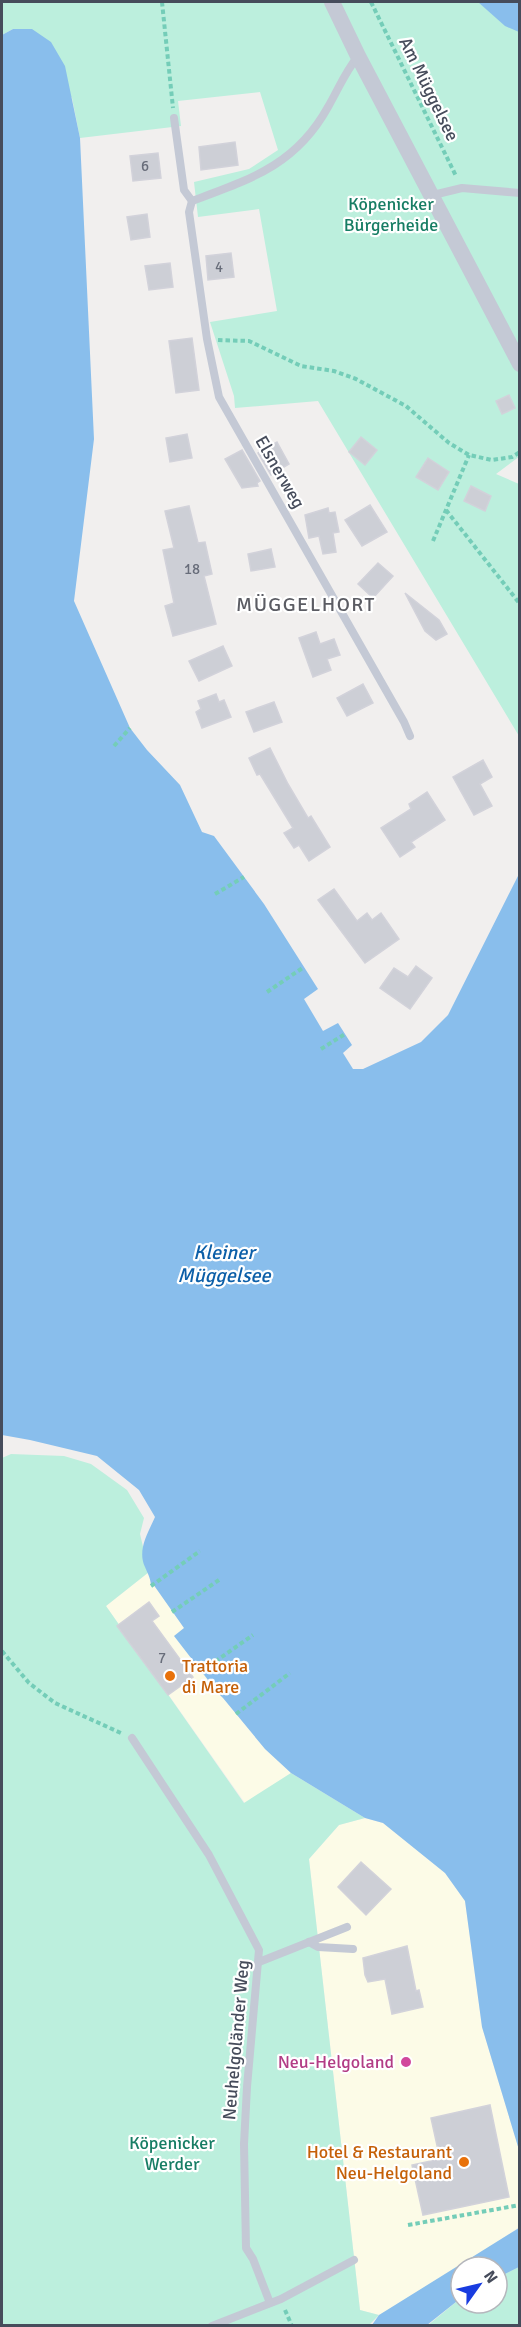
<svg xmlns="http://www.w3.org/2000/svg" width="521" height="2327" font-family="Signika,sans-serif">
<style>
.commercial{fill:#fcfbe7}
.green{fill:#bcefdd}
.water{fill:#89beec}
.building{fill:#cdcfd6;stroke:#d2d2da;stroke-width:1.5}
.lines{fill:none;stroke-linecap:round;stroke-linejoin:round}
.path{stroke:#74cdb8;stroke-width:4;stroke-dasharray:4.5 3;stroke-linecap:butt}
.lane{stroke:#c4c9d5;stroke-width:8}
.street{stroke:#c4c9d5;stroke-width:16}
.food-dot{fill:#e8710a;stroke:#fff;stroke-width:2}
.hotel-dot{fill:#d1479c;stroke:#fff;stroke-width:2}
.labels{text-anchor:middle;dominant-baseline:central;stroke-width:4.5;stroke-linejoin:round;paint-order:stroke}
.number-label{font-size:15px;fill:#686d7a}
.street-label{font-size:18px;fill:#464c5b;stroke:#fff}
.park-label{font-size:18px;fill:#177d64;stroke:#fff}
.food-label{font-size:18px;fill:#c56008;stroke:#fff;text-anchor:start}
.hotel-label{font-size:18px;fill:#b23c85;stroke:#fff;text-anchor:end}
.neighbourhood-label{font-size:20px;letter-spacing:1.5px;fill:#5b5c63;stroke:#fff}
.water-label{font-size:20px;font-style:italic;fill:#0c5fa8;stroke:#fff}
</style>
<rect width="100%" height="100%" fill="#f1efee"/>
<g class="commercial">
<polygon points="149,1572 151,1584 153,1583 184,1628 175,1636 203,1670 209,1680 207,1683 223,1698 265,1749 291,1773 245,1803 106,1606"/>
<polygon points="365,1818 383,1823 445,1873 465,1901 482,2027 519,2150 519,2227 442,2281 379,2315 360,2310 309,1859 339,1825"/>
</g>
<g class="green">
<polygon points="2,2 519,2 520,456 496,474 519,484 519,736 318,401 235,408 234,396 210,322 277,311 259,209 198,217 194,182 249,169 278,150 260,92 178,101 181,126 80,138 72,98 13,29 2,35"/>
<polygon points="11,1454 64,1456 91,1464 127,1490 144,1518 140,1534 149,1572 106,1606 244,1803 291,1773 365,1818 339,1825 309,1859 360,2310 379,2315 368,2326 2,2326 2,1458"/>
<polygon points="519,2267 519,2325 427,2326 461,2298 461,2303 497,2303 497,2278"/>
</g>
<g class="water">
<polygon points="478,2 519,2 519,32 505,26"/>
<path d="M 13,29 L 32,29 L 51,42 L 65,66 L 80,138 L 94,439 L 74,601 L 130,728 L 147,750 L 180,785 L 202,832 L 214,836 L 264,904 L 318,989 L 304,999 L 323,1031 L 338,1023 L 352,1045 L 343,1053 L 353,1069 L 363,1069 L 421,1042 L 448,1015 L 519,874 L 519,2150 L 482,2027 L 465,1901 L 445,1873 L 383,1823 L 365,1818 L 291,1773 L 265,1749 L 223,1698 L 207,1682 L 208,1680 L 174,1636 L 184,1628 L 153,1584 L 151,1585 C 150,1577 148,1574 145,1567 C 137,1550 148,1533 155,1517 L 139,1490 L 97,1456 L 30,1440 L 2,1435 L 2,35 Z"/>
<polygon points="519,2228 519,2267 497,2278 497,2267 461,2267 461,2298 427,2325 372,2325 379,2315"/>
</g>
<g class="building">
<polygon points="235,142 238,165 201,170 199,147"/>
<polygon points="158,153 161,178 133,181 130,156"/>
<polygon points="147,214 150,237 131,240 127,217"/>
<polygon points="231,253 234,277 208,280 206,256"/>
<polygon points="170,263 173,287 149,290 145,266"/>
<polygon points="192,338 199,390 176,393 169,341"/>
<polygon points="509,395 515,408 502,414 496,401"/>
<polygon points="187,434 192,458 170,462 166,438"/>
<polygon points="361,437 377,450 365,465 349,452"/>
<polygon points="277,442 289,464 271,475 258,453"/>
<polygon points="242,450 260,481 257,483 258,486 242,488 225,459"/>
<polygon points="428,458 449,472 438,490 416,477"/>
<polygon points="471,486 491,496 485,511 464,501"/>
<polygon points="370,505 387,532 362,546 345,520"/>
<polygon points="189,506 198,543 205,542 212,574 204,576 216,624 173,636 165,606 174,603 163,550 174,548 165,511"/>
<polygon points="328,508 329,513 335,512 339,532 333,533 336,552 323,554 319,536 309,538 305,515"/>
<polygon points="271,549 275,567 251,571 248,554"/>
<polygon points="378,563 393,576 373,598 358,584"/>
<polygon points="405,593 439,620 447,634 436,640 425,631"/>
<polygon points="316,632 320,644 334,639 340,655 327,659 331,670 313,677 299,638"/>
<polygon points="223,646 232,666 199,681 189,661"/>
<polygon points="363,684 373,703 347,716 337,698"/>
<polygon points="216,694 219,702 224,700 231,717 202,728 196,712 201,709 198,701"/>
<polygon points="274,702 282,722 254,732 246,712"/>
<polygon points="270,748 288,784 308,818 311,816 330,847 309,861 299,845 294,848 284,833 293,828 260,774 257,775 249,758"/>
<polygon points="483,760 492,777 480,784 492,806 474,815 453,777"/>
<polygon points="427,792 445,820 411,842 415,847 400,857 381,828 411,809 409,804"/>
<polygon points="334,889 357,921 367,913 372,920 381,913 399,939 365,963 318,900"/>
<polygon points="416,966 432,978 410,1009 380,988 394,968 408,977"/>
<polygon points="149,1602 159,1616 152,1621 193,1677 168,1695 117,1626"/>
<polygon points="361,1862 391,1889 366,1915 338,1887"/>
<polygon points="407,1946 416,1991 419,1990 423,2007 392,2014 385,1979 368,1982 365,1975 363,1958"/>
<polygon points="490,2105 509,2197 423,2215 412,2165 440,2159 431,2118"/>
</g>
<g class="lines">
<g class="path">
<polyline points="162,2 173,108"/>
<polyline points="371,2 456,176"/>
<polyline points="218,340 249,341 301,366 334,371 356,379 406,406 449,443 469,455 492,460 512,457 520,452"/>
<polyline points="446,510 520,604"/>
<polyline points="433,541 469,455"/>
<polyline points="114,746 130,728"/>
<polyline points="215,894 244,877"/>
<polyline points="267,992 304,967"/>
<polyline points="321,1049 345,1034"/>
<polyline points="151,1586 200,1551"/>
<polyline points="172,1612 219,1580"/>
<polyline points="2,1651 29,1683 55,1703 123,1734"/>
<polyline points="203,1670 253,1635"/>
<polyline points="236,1714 290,1673"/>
<polyline points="408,2225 520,2205"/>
<polyline points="285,2310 292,2326"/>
</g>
<g class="lane">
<polyline points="174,118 184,190 192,201"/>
<polyline points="433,195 462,188 520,193"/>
<polyline points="192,201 189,212 207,339 219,397 404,722 410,736"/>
<path d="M 192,201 C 251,179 296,165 328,107 C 339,88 344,74 358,56"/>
<polyline points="132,1738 209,1855 259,1950 247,2087 244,2144 246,2248 253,2259 270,2303"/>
<polyline points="309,1942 318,1947 353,1949"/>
<polyline points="259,1962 347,1927"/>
<polyline points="212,2326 281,2299 354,2260"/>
</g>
<polyline class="street" points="332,2 358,56 520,364"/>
</g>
<g class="food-dot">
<circle cx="170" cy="1676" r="6"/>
<circle cx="464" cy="2162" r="6"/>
</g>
<circle class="hotel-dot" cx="406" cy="2062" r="6"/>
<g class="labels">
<g class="number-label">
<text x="145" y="166">6</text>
<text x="219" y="267">4</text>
<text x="192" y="569">18</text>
<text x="162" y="1658">7</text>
</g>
<g class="street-label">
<text transform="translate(429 89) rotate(64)">Am Müggelsee</text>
<text transform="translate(280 472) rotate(60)">Elsnerweg</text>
<text transform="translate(236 2040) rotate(-85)">Neuhelgoländer Weg</text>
</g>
<g class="park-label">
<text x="391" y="204">Köpenicker<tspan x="391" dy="21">Bürgerheide</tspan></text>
<text x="172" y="2143">Köpenicker<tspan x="172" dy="21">Werder</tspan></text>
</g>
<g class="food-label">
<text x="182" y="1666">Trattoria<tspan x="182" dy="21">di Mare</tspan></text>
<text x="452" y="2152" text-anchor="end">Hotel &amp; Restaurant<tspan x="452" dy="21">Neu-Helgoland</tspan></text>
</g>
<g class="hotel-label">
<text x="394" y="2062">Neu-Helgoland</text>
</g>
<g class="neighbourhood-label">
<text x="306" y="604">MÜGGELHORT</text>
</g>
<g class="water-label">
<text x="224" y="1252">Kleiner<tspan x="224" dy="23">Müggelsee</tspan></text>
</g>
</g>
<rect width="521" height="2327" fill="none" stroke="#464c5b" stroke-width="6"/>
<g transform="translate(479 2285) rotate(56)"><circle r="28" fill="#ffffff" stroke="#b5b7bd" stroke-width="1.5"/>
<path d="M0-4.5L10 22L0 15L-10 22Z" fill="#193ce0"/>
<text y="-9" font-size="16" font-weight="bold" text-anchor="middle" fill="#464c5b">N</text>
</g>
</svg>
